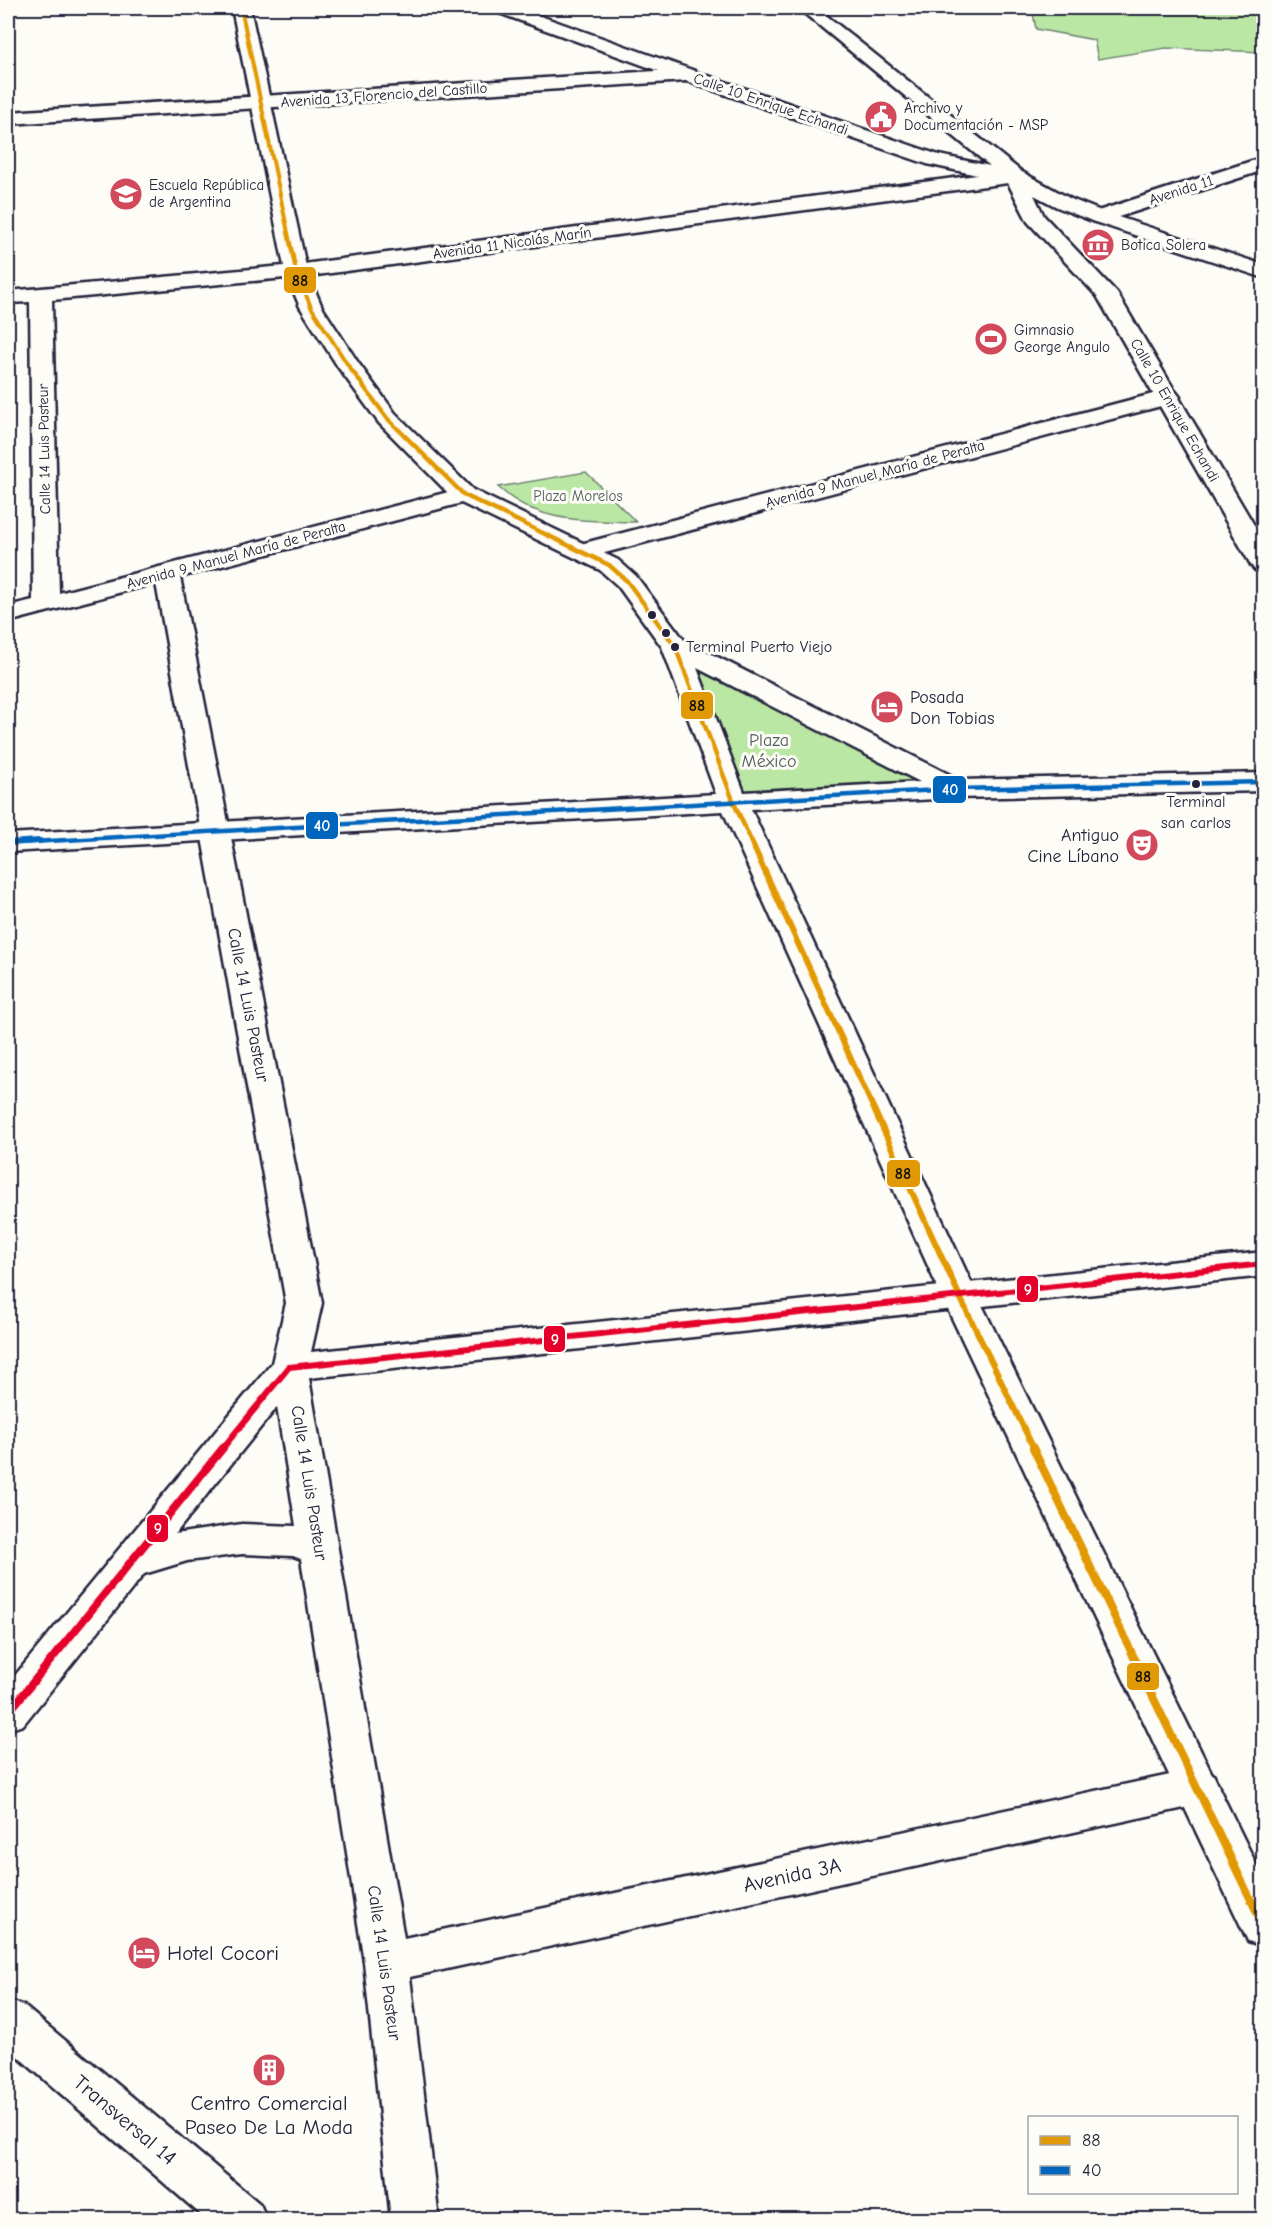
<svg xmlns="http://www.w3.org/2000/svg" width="1271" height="2227" font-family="'Comic Neue',sans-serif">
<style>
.green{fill:#bbe7a4;stroke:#6e8470;stroke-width:1.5}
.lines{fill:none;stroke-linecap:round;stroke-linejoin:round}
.minor-casing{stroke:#22223b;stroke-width:5}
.tertiary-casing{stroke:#22223b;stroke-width:5}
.minor{fill:#fdfcf7;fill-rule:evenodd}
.tertiary{fill:#fdfcf7;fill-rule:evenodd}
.bus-1-far3-casing{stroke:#fdfcf7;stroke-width:7}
.bus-1-far2-casing{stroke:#fdfcf7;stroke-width:8}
.bus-1-far1-casing{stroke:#fdfcf7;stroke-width:10}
.bus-1-casing{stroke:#fdfcf7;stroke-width:12}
.bus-2-far1-casing{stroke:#fdfcf7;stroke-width:8}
.bus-2-casing{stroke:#fdfcf7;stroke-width:10}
.bus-3-far1-casing{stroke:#fdfcf7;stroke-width:10}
.bus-3-casing{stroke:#fdfcf7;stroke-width:12}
.bus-1-far3{stroke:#e29906;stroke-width:4}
.bus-1-far2{stroke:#e29906;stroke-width:4.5}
.bus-1-far1{stroke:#e29906;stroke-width:6}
.bus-1{stroke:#e29906;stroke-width:8}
.bus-2-far1{stroke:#0065bd;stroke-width:4.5}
.bus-2{stroke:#0065bd;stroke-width:6}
.bus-3-far1{stroke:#e4002b;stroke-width:6}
.bus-3{stroke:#e4002b;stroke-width:8}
.bus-dot{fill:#22223b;stroke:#fdfcf7;stroke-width:2}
.labels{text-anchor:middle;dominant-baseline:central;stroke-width:6;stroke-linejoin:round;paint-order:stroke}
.far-street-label{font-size:15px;fill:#22223b;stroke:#fdfcf7}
.far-poi-label{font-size:15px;fill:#22223b;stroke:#fdfcf7;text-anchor:start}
.far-park-label{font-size:15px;fill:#505d5a;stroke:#fdfcf7}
.bus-label{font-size:16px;fill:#22223b;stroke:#fdfcf7;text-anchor:start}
.poi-label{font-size:18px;fill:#22223b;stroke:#fdfcf7;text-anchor:start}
.park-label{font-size:18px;fill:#505d5a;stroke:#fdfcf7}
.street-label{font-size:18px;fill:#22223b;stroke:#fdfcf7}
.near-street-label{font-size:21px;fill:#22223b;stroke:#fdfcf7}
.near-poi-label{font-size:21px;fill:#22223b;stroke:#fdfcf7;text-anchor:start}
.line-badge{stroke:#fdfcf7;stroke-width:2}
.badge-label{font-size:16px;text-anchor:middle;font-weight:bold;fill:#fff}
.pale-badge-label{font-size:16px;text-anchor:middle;font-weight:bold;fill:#111}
</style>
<rect width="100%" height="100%" fill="#fdfcf7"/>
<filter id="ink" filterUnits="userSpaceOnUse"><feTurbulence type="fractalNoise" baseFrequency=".0167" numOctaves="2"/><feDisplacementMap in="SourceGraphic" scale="12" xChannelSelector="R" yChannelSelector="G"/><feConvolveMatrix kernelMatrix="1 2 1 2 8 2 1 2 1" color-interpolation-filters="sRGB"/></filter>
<g filter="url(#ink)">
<g class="green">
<polygon points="1032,8 1263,8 1263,52 1166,48 1098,59 1094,40 1036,29"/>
<path d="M 586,472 L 636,522 C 584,520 538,524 498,487 Z"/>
<polygon points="675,646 955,789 734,803"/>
</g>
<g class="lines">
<defs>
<g id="minor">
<path d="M 232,8 L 250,8 L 307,271 L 304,276 L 296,277 L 52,300 L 59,593 L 464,488 L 473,490 L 476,495 L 473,500 L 180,577 L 322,1303 L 311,1352 L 1264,1252 L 1264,1276 L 309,1378 L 404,1938 L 1198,1769 L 1213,1774 L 1219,1787 L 1213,1800 L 1198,1805 L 410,1977 L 439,2220 L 391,2220 L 364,1962 L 301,1559 L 293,1556 L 242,1554 L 187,1561 L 144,1574 L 23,1725 L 8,1730 L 8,1684 L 272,1363 L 286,1303 L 156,583 L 8,622 L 8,606 L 33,600 L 30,302 L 8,303 L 8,291 L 284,266 ZM 277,1407 L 296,1526 L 242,1524 L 175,1534 Z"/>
<polygon points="493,8 518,8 695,71 697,75 695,79 681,79 496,12"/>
<polygon points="1264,157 1264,170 1106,221 1099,223 1092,221 1089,217 1092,213"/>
<polygon points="1168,390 1176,392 1180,397 1176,402 582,559 573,556 569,551 573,546"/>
<polygon points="8,2000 24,2006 260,2204 267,2220 207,2220 8,2048"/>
</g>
<path id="tertiary" d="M 798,8 L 817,8 L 1022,172 L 1071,199 L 1106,213 L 1264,265 L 1264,278 L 1092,221 L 1057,207 L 1034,195 L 1044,216 L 1117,293 L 1264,542 L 1264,573 L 1255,570 L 1251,565 L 1097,296 L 1028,222 L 1008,183 L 309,276 L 322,307 L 359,364 L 395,413 L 473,490 L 618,560 L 636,576 L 684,640 L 960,780 L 1264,773 L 1264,791 L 955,798 L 751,809 L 978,1297 L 1264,1880 L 1264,1946 L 1248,1941 L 942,1297 L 723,811 L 8,852 L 8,834 L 716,794 L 662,647 L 618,586 L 600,570 L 455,500 L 379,423 L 338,367 L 300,307 L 285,271 L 288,266 L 296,265 L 977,175 L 927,164 L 686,81 L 8,124 L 8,112 L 688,69 L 939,155 L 990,166 ZM 697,668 L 920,782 L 744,792 Z"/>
</defs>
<use href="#minor" class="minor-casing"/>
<use href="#tertiary" class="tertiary-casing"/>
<use href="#minor" class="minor"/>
<use href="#tertiary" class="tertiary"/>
<defs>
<polyline id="bus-1-far3" points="241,8 296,271 311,307 351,370"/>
<polyline id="bus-1-far2" points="350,368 387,418 464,495 609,565 627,581 675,646 734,803 752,843"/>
<polyline id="bus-1-far1" points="751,841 960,1297 1034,1449"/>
<polyline id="bus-1" points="1033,1448 1264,1927"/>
<polyline id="bus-2-far1" points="14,843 955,789 1264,782"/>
<polyline id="bus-2" points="8,843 40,841"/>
<polyline id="bus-3-far1" points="222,1449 289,1367 1264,1264"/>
<polyline id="bus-3" points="8,1713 223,1448"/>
</defs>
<use href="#bus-1-far3" class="bus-1-far3-casing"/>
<use href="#bus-1-far2" class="bus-1-far2-casing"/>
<use href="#bus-1-far1" class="bus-1-far1-casing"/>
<use href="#bus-1" class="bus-1-casing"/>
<use href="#bus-2-far1" class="bus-2-far1-casing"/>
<use href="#bus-2" class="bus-2-casing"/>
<use href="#bus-3-far1" class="bus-3-far1-casing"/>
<use href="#bus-3" class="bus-3-casing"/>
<use href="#bus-1-far3" class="bus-1-far3"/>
<use href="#bus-1-far2" class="bus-1-far2"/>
<use href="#bus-1-far1" class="bus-1-far1"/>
<use href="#bus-1" class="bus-1"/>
<use href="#bus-2-far1" class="bus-2-far1"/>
<use href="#bus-2" class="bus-2"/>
<use href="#bus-3-far1" class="bus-3-far1"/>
<use href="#bus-3" class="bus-3"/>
</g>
</g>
<defs>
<symbol id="civic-disc" viewBox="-11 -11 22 22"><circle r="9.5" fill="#d1495b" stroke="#fdfcf7"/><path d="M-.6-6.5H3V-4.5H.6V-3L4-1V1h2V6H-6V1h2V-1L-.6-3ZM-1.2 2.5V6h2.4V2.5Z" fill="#fff"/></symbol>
<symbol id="school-disc" viewBox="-11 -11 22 22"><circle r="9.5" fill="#d1495b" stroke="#fdfcf7"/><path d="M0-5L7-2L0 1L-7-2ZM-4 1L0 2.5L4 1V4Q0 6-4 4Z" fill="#fff"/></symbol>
<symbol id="museum-disc" viewBox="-11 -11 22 22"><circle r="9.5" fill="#d1495b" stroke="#fdfcf7"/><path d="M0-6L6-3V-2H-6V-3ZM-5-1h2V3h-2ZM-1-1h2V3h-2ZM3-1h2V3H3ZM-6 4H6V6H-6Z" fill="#fff"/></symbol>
<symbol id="stadium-disc" viewBox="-11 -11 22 22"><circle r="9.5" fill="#d1495b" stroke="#fdfcf7"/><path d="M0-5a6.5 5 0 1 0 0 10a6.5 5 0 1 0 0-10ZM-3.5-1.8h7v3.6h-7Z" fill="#fff"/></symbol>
<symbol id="hotel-disc" viewBox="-11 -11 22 22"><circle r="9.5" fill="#d1495b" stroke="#fdfcf7"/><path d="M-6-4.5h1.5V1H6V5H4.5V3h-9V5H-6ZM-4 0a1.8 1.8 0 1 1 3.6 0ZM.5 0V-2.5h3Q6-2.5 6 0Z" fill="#fff"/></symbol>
<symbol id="theatre-disc" viewBox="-11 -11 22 22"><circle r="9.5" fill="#d1495b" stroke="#fdfcf7"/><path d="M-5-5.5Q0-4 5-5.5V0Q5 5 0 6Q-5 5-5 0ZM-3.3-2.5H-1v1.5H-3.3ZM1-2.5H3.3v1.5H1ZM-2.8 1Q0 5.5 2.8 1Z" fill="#fff"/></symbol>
<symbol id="building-disc" viewBox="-11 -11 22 22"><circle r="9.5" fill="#d1495b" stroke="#fdfcf7"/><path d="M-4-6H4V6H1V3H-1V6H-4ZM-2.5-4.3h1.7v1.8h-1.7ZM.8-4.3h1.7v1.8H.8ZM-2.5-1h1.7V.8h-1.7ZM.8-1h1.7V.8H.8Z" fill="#fff"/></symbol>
</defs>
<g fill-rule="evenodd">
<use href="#civic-disc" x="862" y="98" width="38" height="38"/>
<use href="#school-disc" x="107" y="175" width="38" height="38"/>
<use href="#museum-disc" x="1079" y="226" width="38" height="38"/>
<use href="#stadium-disc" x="972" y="320" width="38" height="38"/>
<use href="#hotel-disc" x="868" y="688" width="38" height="38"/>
<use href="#theatre-disc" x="1123" y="826" width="38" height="38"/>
<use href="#hotel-disc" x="125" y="1934" width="38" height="38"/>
<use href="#building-disc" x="250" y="2051" width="38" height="38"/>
</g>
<g class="bus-dot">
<circle cx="652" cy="615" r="5"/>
<circle cx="666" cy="633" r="5"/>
<circle cx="675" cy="647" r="5"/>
<circle cx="1196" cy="784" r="5"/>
</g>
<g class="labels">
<g class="far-street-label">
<text transform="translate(384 95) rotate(-4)">Avenida 13 Florencio del Castillo</text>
<text transform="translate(771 104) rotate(19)">Calle 10 Enrique Echandi</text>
<text transform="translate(1181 190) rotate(-18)">Avenida 11</text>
<text transform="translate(512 243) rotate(-8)">Avenida 11 Nicolás Marín</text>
<text transform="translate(1175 410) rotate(60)">Calle 10 Enrique Echandi</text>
<text transform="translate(44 449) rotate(-91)">Calle 14 Luis Pasteur</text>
<text transform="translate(875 474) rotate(-15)">Avenida 9 Manuel María de Peralta</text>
<text transform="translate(236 555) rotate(-15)">Avenida 9 Manuel María de Peralta</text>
</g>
<g class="far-poi-label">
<text x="904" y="108">Archivo y<tspan x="904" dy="17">Documentación - MSP</tspan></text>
<text x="149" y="185">Escuela República<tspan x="149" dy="17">de Argentina</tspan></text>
<text x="1121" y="245">Botica Solera</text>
<text x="1014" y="330">Gimnasio<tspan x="1014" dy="17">George Angulo</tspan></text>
</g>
<g class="far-park-label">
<text x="578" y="496">Plaza Morelos</text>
</g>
<g class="bus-label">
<text x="686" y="647">Terminal Puerto Viejo</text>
<text x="1196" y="802" text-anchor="middle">Terminal<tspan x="1196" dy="21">san carlos</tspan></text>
</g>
<g class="poi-label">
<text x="910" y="697">Posada<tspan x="910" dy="21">Don Tobias</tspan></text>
<text x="1119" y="835" text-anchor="end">Antiguo<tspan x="1119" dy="21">Cine Líbano</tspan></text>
</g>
<g class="park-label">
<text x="769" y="740">Plaza<tspan x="769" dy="21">México</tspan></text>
</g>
<g class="street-label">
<text transform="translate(248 1005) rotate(79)">Calle 14 Luis Pasteur</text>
<text transform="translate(309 1483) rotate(81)">Calle 14 Luis Pasteur</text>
<text transform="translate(384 1963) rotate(82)">Calle 14 Luis Pasteur</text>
</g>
<g class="near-street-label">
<text transform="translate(792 1875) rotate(-12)">Avenida 3A</text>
<text transform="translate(125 2120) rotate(40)">Transversal 14</text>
</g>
<g class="near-poi-label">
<text x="167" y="1953">Hotel Cocori</text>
<text x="269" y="2103" text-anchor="middle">Centro Comercial<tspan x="269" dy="24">Paseo De La Moda</tspan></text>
</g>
</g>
<g class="line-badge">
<rect x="283" y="266" width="34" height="28" rx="6" fill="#e29906"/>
<rect x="680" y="691" width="34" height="29" rx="6" fill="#e29906"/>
<rect x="932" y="775" width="35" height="29" rx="6" fill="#0065bd"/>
<rect x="305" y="811" width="34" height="29" rx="6" fill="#0065bd"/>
<rect x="886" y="1159" width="35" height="29" rx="6" fill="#e29906"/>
<rect x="1016" y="1275" width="23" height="28" rx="6" fill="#e4002b"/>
<rect x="543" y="1325" width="23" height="28" rx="6" fill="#e4002b"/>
<rect x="146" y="1514" width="23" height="29" rx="6" fill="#e4002b"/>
<rect x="1126" y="1662" width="34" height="29" rx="6" fill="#e29906"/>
</g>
<g class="badge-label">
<text x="950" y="795">40</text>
<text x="322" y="831">40</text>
<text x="1028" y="1295">9</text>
<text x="555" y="1345">9</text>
<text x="158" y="1534">9</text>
</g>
<g class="pale-badge-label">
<text x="300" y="286">88</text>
<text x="697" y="711">88</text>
<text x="903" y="1179">88</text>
<text x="1143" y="1682">88</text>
</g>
<rect width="1271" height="2227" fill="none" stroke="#fdfcf7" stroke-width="30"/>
<rect x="15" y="15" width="1241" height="2197" fill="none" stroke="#22223b" stroke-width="2" filter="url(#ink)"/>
<rect x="1028" y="2116" width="210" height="78" fill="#fdfcf7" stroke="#a5a5ac" stroke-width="1.5"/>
<rect x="1040" y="2136" width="30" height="9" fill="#e29906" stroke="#a5a5ac" stroke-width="1.5"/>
<text x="1082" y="2146" font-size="18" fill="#22223b">88</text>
<rect x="1040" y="2166" width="30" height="9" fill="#0065bd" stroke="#a5a5ac" stroke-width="1.5"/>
<text x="1082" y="2176" font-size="18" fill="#22223b">40</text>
</svg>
